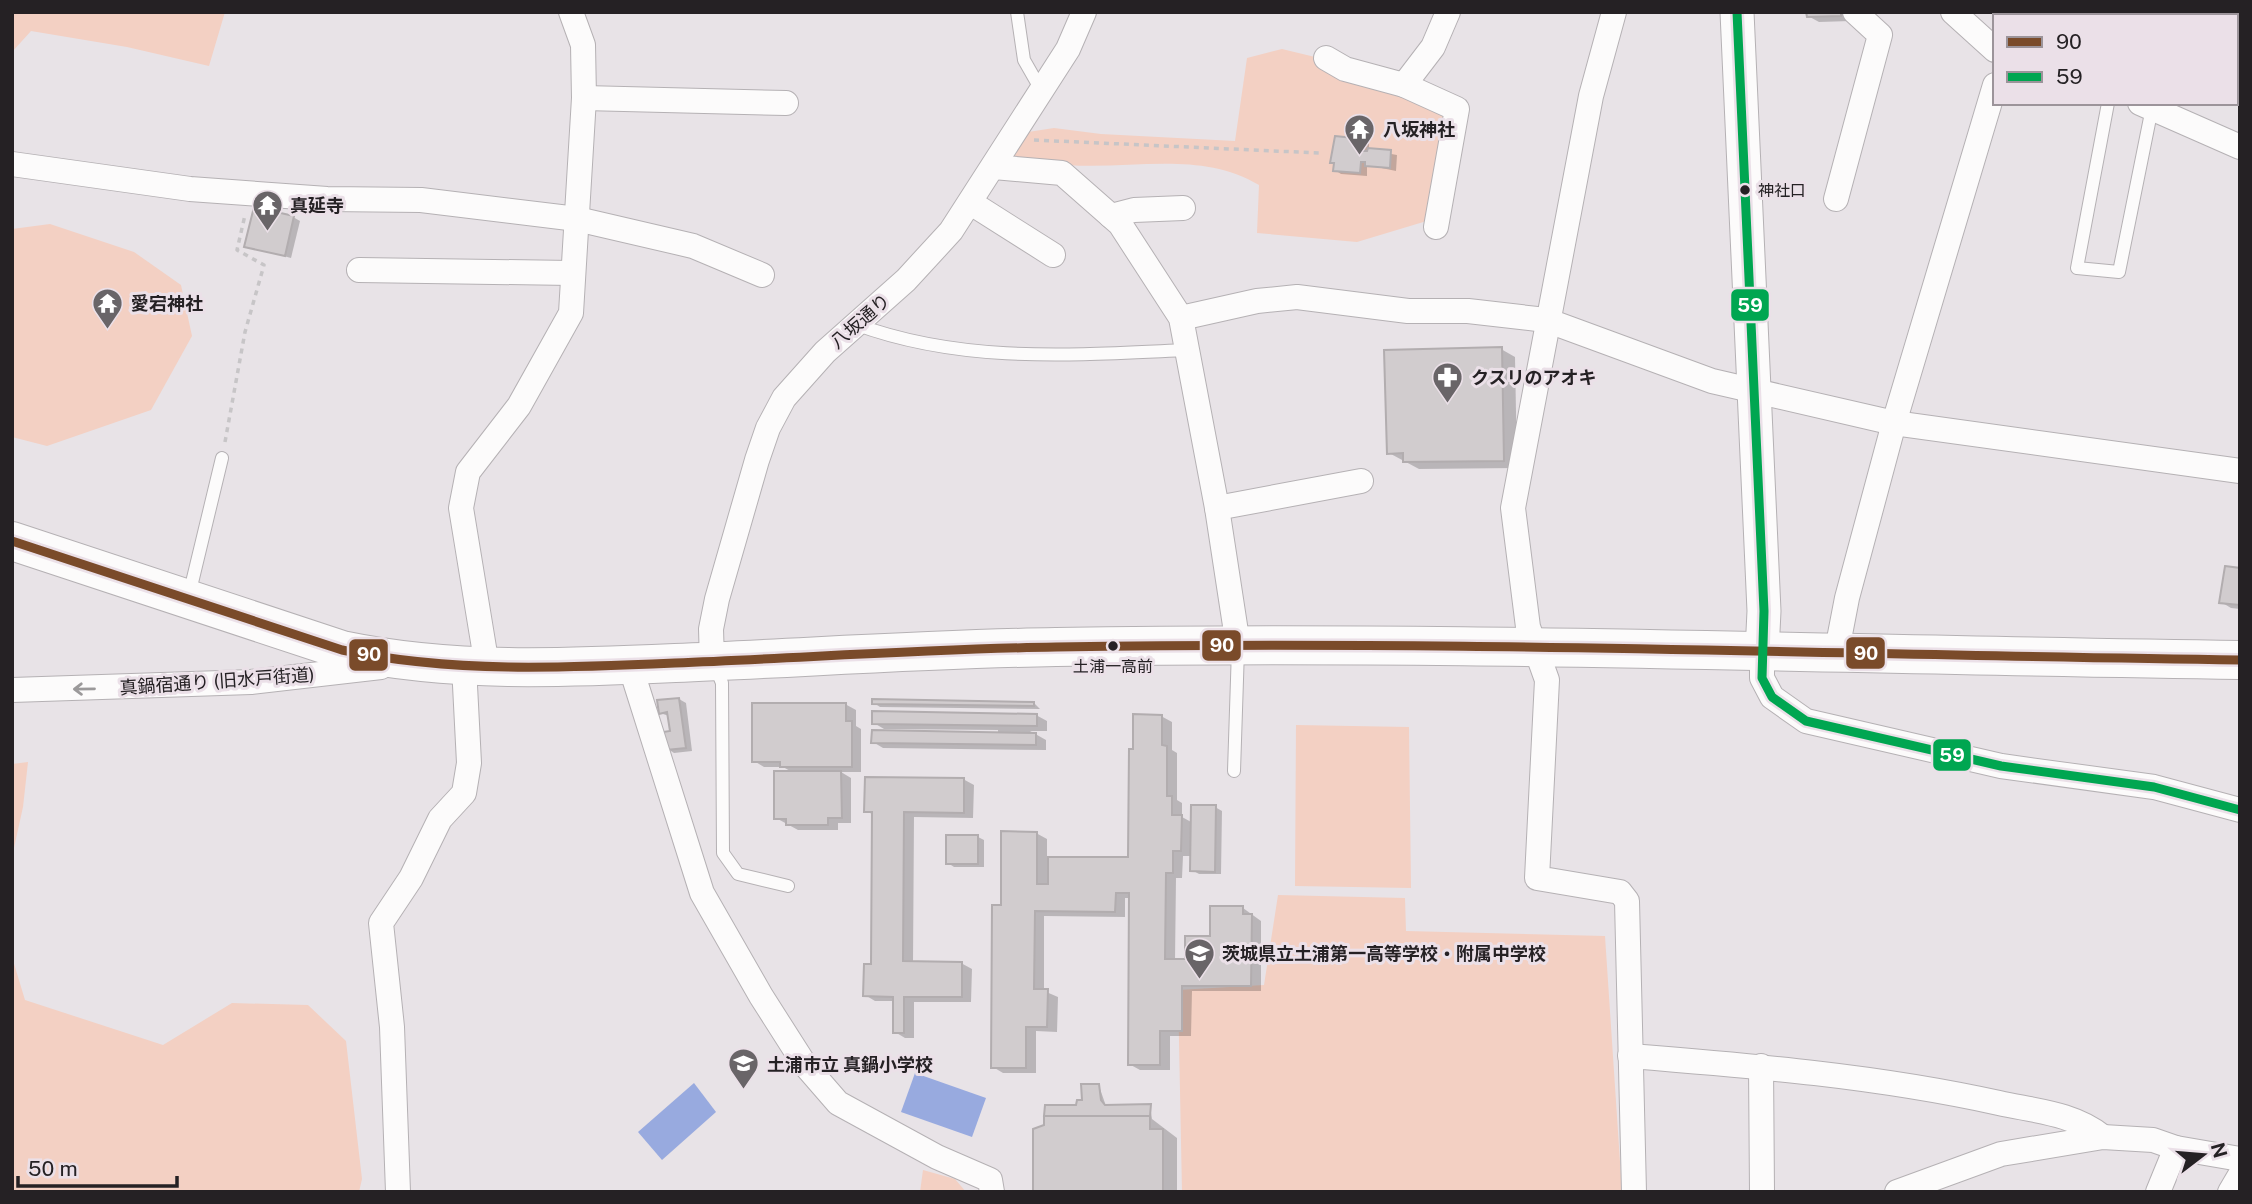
<svg xmlns="http://www.w3.org/2000/svg" width="2252" height="1204" font-family="'Public Sans','Noto Sans JP',sans-serif">
<style>
.green{fill:#f3d0c3}
.water{fill:#98aadf}
.shadow{fill:#0003}
.building{fill:#d1ccce;stroke:#b2adaf;stroke-width:2}
.lines{fill:none;stroke-linecap:round;stroke-linejoin:round}
.lane-casing{stroke:#b5b1b4;stroke-width:14}
.street-casing{stroke:#b5b1b4;stroke-width:26}
.secondary-casing{stroke:#b5b1b4;stroke-width:35}
.highway-casing{stroke:#b5b1b4;stroke-width:40}
.path{stroke:#c7c5c7;stroke-width:3.5;stroke-dasharray:5 5;stroke-linecap:butt}
.lane{stroke:#fcfbfb;stroke-width:12}
.street{stroke:#fcfbfb;stroke-width:24}
.secondary{stroke:#fcfbfb;stroke-width:33}
.highway{stroke:#fcfbfb;stroke-width:38}
.bus-1-casing{stroke:#ebe0e8;stroke-width:14}
.bus-2-casing{stroke:#ebe0e8;stroke-width:14}
.bus-1{stroke:#7a4b2a;stroke-width:9}
.bus-2{stroke:#00a651;stroke-width:9}
.oneway{stroke:#9b999a}
.bus-dot{fill:#252124;stroke:#ebe0e8;stroke-width:2.5}
.labels{text-anchor:middle;dominant-baseline:central;stroke-width:6;stroke-linejoin:round;paint-order:stroke}
.bus-label{font-size:16px;fill:#252124;stroke:#ebe0e8;text-anchor:start}
.poi-label{font-size:18px;font-weight:bold;fill:#252124;stroke:#ebe0e8;text-anchor:start}
.street-label{font-size:18px;fill:#252124;stroke:#ebe0e8}
.line-badge{stroke:#ebe0e8;stroke-width:2.5}
.badge-label{font-size:19px;text-anchor:middle;font-weight:bold;fill:#fff}
</style>
<rect width="100%" height="100%" fill="#e8e3e7"/>
<g class="green">
<polygon points="12,12 225,12 209,66 127,47 31,31 12,52"/>
<path d="M 1282,49 L 1315,57 L 1447,113 L 1430,220 L 1357,242 L 1257,233 L 1259,185 C 1200,150 1132,170 1067,165 C 1049,164 1031,160 1013,157 L 1028,132 L 1054,128 L 1101,134 L 1235,141 L 1247,58 Z"/>
<polygon points="50,224 134,252 181,285 192,336 151,410 47,446 12,437 12,229"/>
<polygon points="1296,725 1409,727 1411,888 1295,886"/>
<polygon points="28,762 23,807 12,857 12,764"/>
<polygon points="1278,895 1405,898 1406,931 1605,936 1622,1192 1182,1192 1178,990 1264,985"/>
<polygon points="12,957 25,1000 163,1045 232,1003 308,1005 346,1041 362,1179 359,1192 12,1192"/>
<polygon points="923,1170 955,1179 966,1192 920,1192"/>
</g>
<g class="water">
<polygon points="915,1073 986,1098 972,1137 901,1112"/>
<polygon points="694,1083 716,1112 662,1160 638,1132"/>
</g>
<g class="shadow">
<polygon points="1808,12 1850,12 1851,21 1819,22 1808,16"/>
<polygon points="1363,140 1369,144 1369,150 1397,155 1396,171 1367,165 1367,176 1341,174 1335,170"/>
<polygon points="293,217 300,221 291,258 246,246"/>
<polygon points="1501,349 1515,357 1517,468 1419,469 1389,453"/>
<polygon points="2240,570 2240,609 2231,608 2221,602"/>
<polygon points="679,699 686,703 692,751 674,753 668,749 672,732 669,716 660,713"/>
<polygon points="874,703 1034,703 1040,709 880,707"/>
<polygon points="845,704 856,710 856,726 861,729 861,772 841,772 851,778 851,823 838,823 838,830 798,830 776,818 792,772 783,767 764,767 754,761"/>
<polygon points="1036,715 1047,721 1047,731 1030,731 1046,740 1046,750 883,748 873,742 998,734 998,730 884,729 874,723"/>
<polygon points="1161,716 1172,722 1172,750 1177,753 1177,800 1182,803 1182,817 1193,823 1215,807 1222,811 1221,874 1199,874 1192,870 1192,856 1183,856 1182,878 1176,878 1175,961 1187,961 1243,908 1261,921 1261,991 1192,991 1191,1036 1170,1036 1170,1070 1140,1070 1129,1064 1131,898 1125,898 1125,917 1044,916 1044,991 1058,997 1057,1032 1036,1031 1036,1073 1003,1073 993,1067 1003,907 1036,833 1047,839 1047,858 1130,859 1135,751"/>
<polygon points="963,779 974,785 973,818 914,817 913,963 961,963 972,969 971,1002 914,1002 914,1038 905,1038 895,1032 895,1001 875,1001 865,995 872,966 874,815 866,811"/>
<polygon points="978,837 984,840 984,867 954,867 948,863"/>
<polygon points="1099,1086 1106,1106 1150,1106 1152,1119 1177,1138 1177,1192 1035,1192 1078,1107"/>
</g>
<g class="building">
<polygon points="1806,12 1841,12 1841,16 1807,17"/>
<polygon points="1335,136 1363,139 1362,151 1367,151 1368,148 1391,150 1390,168 1365,166 1365,162 1361,162 1360,173 1333,171 1334,163 1330,163"/>
<polygon points="254,207 294,216 285,256 244,247"/>
<polygon points="1502,347 1504,461 1403,462 1403,453 1387,454 1384,350"/>
<polygon points="2225,566 2240,568 2240,605 2219,603"/>
<polygon points="679,698 686,748 666,750 663,732 670,731 667,712 659,714 657,700"/>
<polygon points="872,699 1034,702 1034,706 872,704"/>
<polygon points="752,703 846,703 846,721 852,721 852,767 780,767 780,762 752,762"/>
<polygon points="872,711 1037,714 1037,726 872,724"/>
<polygon points="1133,714 1162,715 1162,745 1167,746 1167,796 1172,796 1172,815 1182,815 1181,851 1173,851 1173,873 1166,873 1165,959 1185,959 1185,936 1210,936 1210,906 1243,906 1243,914 1252,914 1251,986 1182,986 1182,1031 1160,1031 1160,1065 1128,1065 1129,893 1116,893 1115,912 1035,911 1034,989 1048,989 1047,1027 1026,1027 1026,1068 991,1068 992,905 1001,905 1001,831 1037,832 1037,884 1048,884 1048,857 1128,857 1129,749 1133,749"/>
<polygon points="872,730 1036,733 1036,745 871,743"/>
<polygon points="774,771 841,771 842,818 828,818 828,825 786,825 786,819 774,819"/>
<polygon points="865,777 964,778 964,813 904,812 903,961 962,962 962,997 904,997 904,1033 893,1033 893,997 863,996 864,964 871,964 872,812 864,812"/>
<polygon points="1191,805 1216,805 1215,872 1190,871"/>
<rect x="946" y="835" width="32" height="29"/>
<polygon points="1081,1084 1099,1084 1101,1100 1105,1105 1151,1104 1150,1116 1044,1116 1045,1105 1076,1105 1077,1100 1082,1100"/>
<polygon points="1044,1116 1150,1116 1150,1129 1163,1129 1163,1192 1033,1192 1033,1129 1044,1125"/>
</g>
<g class="lines">
<defs>
<g id="lane">
<polyline points="1017,12 1024,60 1040,88"/>
<polyline points="2236,51 2238,51"/>
<polyline points="2108,103 2077,268 2119,272 2152,108"/>
<path d="M 855,324 C 963,364 1074,355 1187,350"/>
<polyline points="189,595 222,458"/>
<polyline points="715,666 722,683 723,853 738,874 788,886"/>
<polyline points="1234,771 1238,649"/>
</g>
<g id="street">
<polyline points="1614,12 1591,96 1513,508 1528,627 1547,680 1537,878 1620,892 1627,901 1634,1192"/>
<polyline points="1953,12 1995,50"/>
<polyline points="1326,58 1345,69 1404,85"/>
<polyline points="584,98 786,103"/>
<polyline points="2140,103 2240,147"/>
<polyline points="12,164 190,189 327,199 421,200 577,219 693,246 762,275"/>
<polyline points="994,167 1062,173 1120,224 1181,318 1217,508 1238,645"/>
<polyline points="1836,199 1880,35 1855,12"/>
<polyline points="971,203 1053,255"/>
<polyline points="1111,216 1134,210 1183,208"/>
<polyline points="1436,227 1457,109 1404,85 1433,47 1448,12"/>
<polyline points="359,270 571,273"/>
<polyline points="1181,318 1257,301 1297,297 1408,311 1468,311 1546,320 1712,381 1894,423 2240,471"/>
<polyline points="1217,508 1361,481"/>
<polyline points="1762,652 1762,678 1772,697 1806,721 2001,766 2154,787 2240,810"/>
<polyline points="1836,655 1847,598 1894,423 1995,85"/>
<polyline points="712,661 711,629 717,599 757,460 768,428 784,398 825,352 906,280 951,231 1068,49 1084,12"/>
<polyline points="634,665 635,681 702,893 761,996 805,1065 838,1103 937,1157 990,1180 992,1192"/>
<polyline points="487,666 461,508 468,472 519,406 571,313 584,98 583,45 571,12"/>
<polyline points="12,690 251,682 381,667"/>
<path d="M 1630,1056 C 1754,1066 1877,1076 1999,1103 C 2035,1111 2073,1113 2103,1137"/>
<polyline points="1761,1066 1762,1192"/>
<polyline points="398,1192 392,1027 381,923 411,878 440,819 464,793 469,763 464,666"/>
<polyline points="1897,1192 2001,1154 2103,1137 2153,1140 2176,1148 2240,1159"/>
<polyline points="2158,1192 2176,1148"/>
<polyline points="2230,1192 2240,1175"/>
</g>
<polyline id="secondary" points="1737,12 1764,611 1762,652"/>
<path id="highway" d="M 12,541 L 342,650 C 452,673 564,668 675,663 C 802,658 929,649 1056,647 C 1451,640 1845,655 2240,660"/>
</defs>
<use href="#lane" class="lane-casing"/>
<use href="#street" class="street-casing"/>
<use href="#secondary" class="secondary-casing"/>
<use href="#highway" class="highway-casing"/>
<g class="path">
<polyline points="1034,140 1319,153"/>
<polyline points="225,442 245,332 264,265 237,250 245,215"/>
</g>
<use href="#lane" class="lane"/>
<use href="#street" class="street"/>
<use href="#secondary" class="secondary"/>
<use href="#highway" class="highway"/>
<defs>
<path id="bus-1" d="M 12,541 L 342,650 C 452,673 564,668 675,663 C 802,658 929,649 1056,647 C 1451,640 1845,655 2240,660"/>
<polyline id="bus-2" points="1737,12 1764,611 1762,678 1772,697 1806,721 2001,766 2154,787 2240,810"/>
</defs>
<use href="#bus-1" class="bus-1-casing"/>
<use href="#bus-2" class="bus-2-casing"/>
<use href="#bus-1" class="bus-1"/>
<use href="#bus-2" class="bus-2"/>
</g>
<defs><path id="oneway-shaft" d="M-6 0H5M1.5-3L5.5 0L1.5 3" fill="none" stroke-width="1.6" stroke-linecap="round" stroke-linejoin="round" transform="scale(1.75)"/></defs>
<use class="oneway" href="#oneway-shaft" transform="translate(84 689) rotate(179)"/>
<defs>
<symbol id="temple-pin" viewBox="-11 -11 22 30"><path d="M0 17L-7.5 6A9.5 9.5 0 1 1 7.5 6Z" fill="#696568" stroke="#ebe0e8"/><path d="M0-6L5-2H3V0L6.5 2.5H4V6H1.5V3h-3V6H-4V2.5H-6.5L-3 0V-2H-5Z" fill="#fff"/></symbol>
<symbol id="pharmacy-pin" viewBox="-11 -11 22 30"><path d="M0 17L-7.5 6A9.5 9.5 0 1 1 7.5 6Z" fill="#696568" stroke="#ebe0e8"/><path d="M-2-6h4v4h4v4h-4v4h-4v-4h-4v-4h4Z" fill="#fff"/></symbol>
<symbol id="school-pin" viewBox="-11 -11 22 30"><path d="M0 17L-7.5 6A9.5 9.5 0 1 1 7.5 6Z" fill="#696568" stroke="#ebe0e8"/><path d="M0-5L7-2L0 1L-7-2ZM-4 1L0 2.5L4 1V4Q0 6-4 4Z" fill="#fff"/></symbol>
</defs>
<g fill-rule="evenodd">
<use href="#temple-pin" x="1342" y="112" width="35" height="47"/>
<use href="#temple-pin" x="250" y="188" width="35" height="47"/>
<use href="#temple-pin" x="90" y="286" width="35" height="47"/>
<use href="#pharmacy-pin" x="1430" y="360" width="35" height="47"/>
<use href="#school-pin" x="1182" y="936" width="35" height="47"/>
<use href="#school-pin" x="726" y="1046" width="35" height="47"/>
</g>
<g class="bus-dot">
<circle cx="1745" cy="190" r="6"/>
<circle cx="1113" cy="646" r="6"/>
</g>
<g class="labels">
<g class="bus-label">
<text x="1758" y="190">神社口</text>
<text x="1113" y="666" text-anchor="middle">土浦一高前</text>
</g>
<g class="poi-label">
<text x="1383" y="129">八坂神社</text>
<text x="290" y="205">真延寺</text>
<text x="131" y="303">愛宕神社</text>
<text x="1471" y="377">クスリのアオキ</text>
<text x="1222" y="953">茨城県立土浦第一高等学校・附属中学校</text>
<text x="767" y="1064">土浦市立 真鍋小学校</text>
</g>
<g class="street-label">
<text transform="translate(860 321) rotate(-41)">八坂通り</text>
<text transform="translate(217 681) rotate(-4)">真鍋宿通り (旧水戸街道)</text>
</g>
</g>
<g class="line-badge">
<rect x="1730" y="288" width="40" height="34" rx="7" fill="#00a651"/>
<rect x="1201" y="629" width="41" height="33" rx="7" fill="#7a4b2a"/>
<rect x="1845" y="636" width="41" height="34" rx="7" fill="#7a4b2a"/>
<rect x="348" y="638" width="41" height="34" rx="7" fill="#7a4b2a"/>
<rect x="1932" y="738" width="40" height="34" rx="7" fill="#00a651"/>
</g>
<g class="badge-label">
<text x="1750" y="312">59</text>
<text x="1222" y="652">90</text>
<text x="1866" y="660">90</text>
<text x="369" y="661">90</text>
<text x="1952" y="762">59</text>
</g>
<rect width="2252" height="1204" fill="none" stroke="#252124" stroke-width="28"/>
<rect x="1993" y="14" width="245" height="91" fill="#ebe0e8" stroke="#9c949a" stroke-width="2"/>
<rect x="2007" y="37" width="35" height="10" fill="#7a4b2a" stroke="#9c949a" stroke-width="2"/>
<text x="2056" y="49" font-size="21" fill="#252124">90</text>
<rect x="2007" y="72" width="35" height="10" fill="#00a651" stroke="#9c949a" stroke-width="2"/>
<text x="2056" y="84" font-size="21" fill="#252124">59</text>
<g transform="translate(2203 1155) rotate(74)" stroke="#ebe0e8" stroke-width="5" paint-order="stroke">
<path d="M0-5L12 26L0 18L-12 26Z" fill="#252124"/>
<text y="-10" font-size="19" font-weight="bold" text-anchor="middle" fill="#252124">N</text>
</g>
<path d="M18 1176v10h159v-10" fill="none" stroke="#252124" stroke-width="3.5"/>
<text x="28" y="1176" font-size="21" fill="#252124" stroke="#ebe0e8" stroke-width="5" paint-order="stroke">50 m</text>
</svg>
